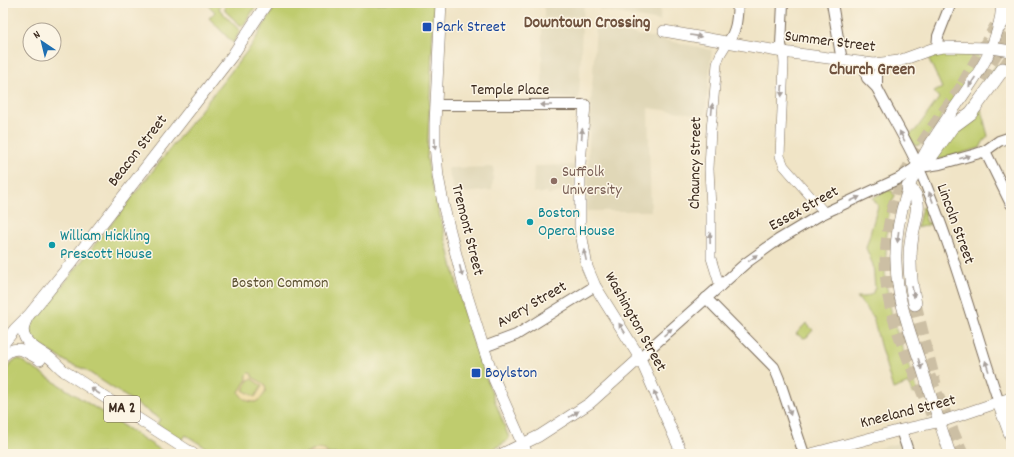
<svg xmlns="http://www.w3.org/2000/svg" width="1014" height="457" font-family="Dekko,sans-serif">
<style>
.built{fill:#e0d7b7}
.green{fill:#bfcc6e;stroke:#7d7b46}
.sand{fill:#eeda9e;stroke:#94825e;fill-rule:evenodd}
.lines{fill:none;stroke-linecap:round;stroke-linejoin:round}
.motorway-tunnel{stroke:#ccbfa4;stroke-width:13;stroke-dasharray:13 6;stroke-linecap:butt}
.tertiary-casing{stroke:#7a6b59;stroke-width:10}
.secondary-casing{stroke:#7a6b59;stroke-width:12}
.primary-casing{stroke:#7a6b59;stroke-width:12}
.motorway-casing{stroke:#7a6b59;stroke-width:14}
.tertiary{stroke:#fff;stroke-width:9}
.secondary{stroke:#fff;stroke-width:10}
.primary{stroke:#fff;stroke-width:11}
.motorway{stroke:#fff;stroke-width:13}
.oneway{fill:#a79f9a}
.transit-dot{fill:#1a4fb4;stroke:#fcf5e5;stroke-width:1.5}
.education-dot{fill:#8d6e63;stroke:#fcf5e5;stroke-width:1.5}
.culture-dot{fill:#0f9aa8;stroke:#fcf5e5;stroke-width:1.5}
.labels{text-anchor:middle;dominant-baseline:central;stroke-width:3;stroke-linejoin:round;paint-order:stroke}
.shield{fill:#fcf5e5;stroke:#75675a;stroke-width:1}
.shield-label{font-size:15px;font-weight:bold;fill:#3b2a1e}
.transit-label{font-size:16px;fill:#164399;stroke:#fcf5e5;text-anchor:start}
.street-label{font-size:16px;fill:#3b2a1e;stroke:#fcf5e5}
.education-label{font-size:16px;fill:#785e54;stroke:#fcf5e5;text-anchor:start}
.culture-label{font-size:16px;fill:#0d838f;stroke:#fcf5e5;text-anchor:start}
.park-label{font-size:16px;fill:#5c5232;stroke:#fcf5e5}
.neighbourhood-label{font-size:17px;font-weight:bold;fill:#70533f;stroke:#fcf5e5}
</style>
<rect width="100%" height="100%" fill="#fcf5e5"/>
<filter id="ink" filterUnits="userSpaceOnUse"><feTurbulence type="fractalNoise" baseFrequency=".025" numOctaves="2"/><feDisplacementMap in="SourceGraphic" scale="8" xChannelSelector="R" yChannelSelector="G"/><feConvolveMatrix kernelMatrix="1 2 1 2 8 2 1 2 1" color-interpolation-filters="sRGB"/></filter>
<filter id="wash" filterUnits="userSpaceOnUse"><feTurbulence type="fractalNoise" baseFrequency=".012" numOctaves="4" result="noise"/><feDisplacementMap in="SourceGraphic" scale="16" xChannelSelector="R" yChannelSelector="G"/><feGaussianBlur stdDeviation="0.9" result="paint"/><feColorMatrix in="noise" values="0 0 0 0 0 0 0 0 0 0 0 0 0 0 0 0 0 1.4 0 .05"/><feComposite in="paint" operator="in"/></filter>
<g filter="url(#wash)">
<rect width="100%" height="100%" fill="#f0e4c6"/>
<g class="built">
<polygon points="544,3 584,3 583,16 544,18"/>
<polygon points="600,3 661,3 660,21 599,10"/>
<polygon points="582,26 579,99 542,97 542,28"/>
<polygon points="596,26 712,50 705,115 648,108 651,211 586,211 590,117"/>
<polygon points="575,165 574,189 548,195 547,191 539,194 539,192 533,193 534,166"/>
<polygon points="494,167 492,190 455,194 448,170 449,168"/>
<polygon points="899,443 903,454 864,454 863,452"/>
</g>
<g class="green">
<polygon points="206,3 223,3 219,7 220,10 240,31 233,43 209,18 215,12"/>
<polygon points="227,3 258,3 243,26 239,24 225,11 225,5"/>
<path d="M 277,3 L 433,3 L 434,10 L 427,159 L 430,176 L 464,312 L 478,356 L 509,438 L 506,442 L 484,454 L 216,454 L 186,435 L 182,440 L 166,431 L 157,424 L 160,419 L 84,369 L 70,364 L 34,341 C 30,335 30,329 33,323 L 252,45 Z"/>
<polygon points="942,52 975,54 978,56 980,60 977,66 923,143 916,146 911,142 907,135 915,131 939,98 934,92 942,88 928,57"/>
<polygon points="997,64 999,66 976,100 963,112"/>
<polygon points="981,109 988,136 983,142 980,148 937,160 935,159 953,131"/>
<polygon points="887,190 892,191 895,195 889,210 887,228 885,278 893,321 918,392 913,394 909,383 893,389 880,345 873,317 857,297 865,297 872,294 875,288 873,265 866,248 878,206 873,198"/>
<polygon points="925,207 927,212 924,214 927,223 930,222 931,224 917,228 922,208"/>
<polygon points="806,323 813,330 807,337 804,338 796,334"/>
<polygon points="19,359 167,454 3,454 3,374 13,361"/>
</g>
<g class="sand">
<path d="M 249,373 L 252,374 L 252,377 C 256,379 261,382 264,384 C 269,391 261,400 255,402 C 248,402 242,399 239,392 L 247,379 L 247,375 ZM 252,379 L 262,386 L 255,397 L 243,390 L 248,380 Z"/>
<polygon points="317,449 324,450 329,454 306,454"/>
</g>
</g>
<g filter="url(#ink)">
<g class="lines">
<g class="motorway-tunnel">
<polyline points="1003,69 1011,57"/>
<polyline points="980,78 1011,31"/>
<polyline points="963,84 996,26"/>
<polyline points="915,304 935,384"/>
<polyline points="929,376 962,454"/>
<path d="M 932,414 C 919,382 904,351 894,318 C 879,269 886,211 910,165 C 926,134 949,106 969,77"/>
</g>
<defs>
<g id="tertiary">
<polyline points="783,52 784,63 780,156 784,166 825,213"/>
<polyline points="720,287 711,258 711,208 709,169 711,130 717,64 720,55 728,42"/>
</g>
<g id="secondary">
<polyline points="832,3 842,61"/>
<path d="M 728,42 C 737,30 737,18 738,3"/>
<polyline points="937,48 938,36 951,3"/>
<polyline points="783,52 781,45 783,3"/>
<path d="M 865,64 L 867,78 L 877,88 C 890,114 906,139 918,166 C 951,242 973,324 999,403"/>
<polyline points="877,88 877,74 884,64"/>
<polyline points="436,105 585,105"/>
<polyline points="985,151 1011,204"/>
<polyline points="706,298 774,367 779,379 804,454"/>
<polyline points="484,347 516,335 595,286"/>
<polyline points="640,358 648,350 746,263 778,240 820,215 900,178 912,170 918,165 927,166 940,164 976,154 985,151 999,141 1011,137"/>
<polyline points="901,430 909,454"/>
</g>
<g id="primary">
<polyline points="441,3 435,123 435,145 438,176 444,208 465,289 481,340 494,379 527,454"/>
<polyline points="664,31 783,52 874,64 899,61 932,49 944,47 992,48 1011,51"/>
<polyline points="585,105 580,163 580,227 587,267 595,286 640,358 682,454"/>
<path d="M 27,318 C 15,340 34,347 50,358 C 55,362 59,367 64,371 L 193,454"/>
<polyline points="3,344 15,329 29,315 76,257 232,56 267,3"/>
<path d="M 3,356 C 16,343 26,351 40,360"/>
<polyline points="502,454 539,436 590,403 640,358"/>
<polyline points="811,454 901,430 946,420 1011,398"/>
<path d="M 950,454 C 940,424 930,394 921,365 C 913,341 904,317 899,292 C 888,232 906,178 940,129 C 966,89 1000,53 1002,3"/>
</g>
<g id="motorway">
<polyline points="999,27 1011,9"/>
<polyline points="918,165 923,163 930,158 952,127 971,113 1003,69"/>
<path d="M 908,187 C 913,191 917,197 917,203 C 919,213 913,226 912,236 C 908,259 910,281 915,304"/>
<polyline points="999,403 1011,435"/>
</g>
</defs>
<use href="#tertiary" class="tertiary-casing"/>
<use href="#secondary" class="secondary-casing"/>
<use href="#primary" class="primary-casing"/>
<use href="#motorway" class="motorway-casing"/>
<use href="#tertiary" class="tertiary"/>
<use href="#secondary" class="secondary"/>
<use href="#primary" class="primary"/>
<use href="#motorway" class="motorway"/>
</g>
<defs><path id="oneway-solid" d="M-6-.8H1V-3.2L6.5 0L1 3.2V.8H-6Z"/></defs>
<g class="oneway">
<use href="#oneway-solid" transform="translate(696 36) rotate(9)"/>
<use href="#oneway-solid" transform="translate(972 82) rotate(124)"/>
<use href="#oneway-solid" transform="translate(782 91) rotate(93)"/>
<use href="#oneway-solid" transform="translate(546 105) rotate(180)"/>
<use href="#oneway-solid" transform="translate(712 109) rotate(-85)"/>
<use href="#oneway-solid" transform="translate(582 134) rotate(-86)"/>
<use href="#oneway-solid" transform="translate(902 136) rotate(-118)"/>
<use href="#oneway-solid" transform="translate(435 144) rotate(88)"/>
<use href="#oneway-solid" transform="translate(965 157) rotate(-16)"/>
<use href="#oneway-solid" transform="translate(931 197) rotate(-111)"/>
<use href="#oneway-solid" transform="translate(855 199) rotate(-25)"/>
<use href="#oneway-solid" transform="translate(898 237) rotate(96)"/>
<use href="#oneway-solid" transform="translate(710 238) rotate(-92)"/>
<use href="#oneway-solid" transform="translate(585 255) rotate(-102)"/>
<use href="#oneway-solid" transform="translate(753 258) rotate(-37)"/>
<use href="#oneway-solid" transform="translate(461 271) rotate(76)"/>
<use href="#oneway-solid" transform="translate(913 292) rotate(80)"/>
<use href="#oneway-solid" transform="translate(622 328) rotate(-123)"/>
<use href="#oneway-solid" transform="translate(668 332) rotate(-41)"/>
<use href="#oneway-solid" transform="translate(920 364) rotate(72)"/>
<use href="#oneway-solid" transform="translate(987 366) rotate(-108)"/>
<use href="#oneway-solid" transform="translate(95 391) rotate(-147)"/>
<use href="#oneway-solid" transform="translate(656 396) rotate(-113)"/>
<use href="#oneway-solid" transform="translate(789 410) rotate(72)"/>
<use href="#oneway-solid" transform="translate(574 414) rotate(-33)"/>
</g>
</g>
<g class="transit-dot">
<rect x="422" y="22" width="10" height="10" rx="2"/>
<rect x="471" y="368" width="10" height="10" rx="2"/>
</g>
<circle class="education-dot" cx="554" cy="181" r="4"/>
<g class="culture-dot">
<circle cx="530" cy="222" r="4"/>
<circle cx="52" cy="245" r="4"/>
</g>
<g class="labels">
<rect class="shield" x="104" y="396" width="36" height="26" rx="3"/>
<g class="shield-label">
<text x="122" y="409">MA 2</text>
</g>
<g class="transit-label">
<text x="436" y="27">Park Street</text>
<text x="485" y="373">Boylston</text>
</g>
<g class="street-label">
<text transform="translate(830 42) rotate(7)">Summer Street</text>
<text x="510" y="90">Temple Place</text>
<text transform="translate(138 151) rotate(-52)">Beacon Street</text>
<text transform="translate(696 163) rotate(-89)">Chauncy Street</text>
<text transform="translate(804 209) rotate(-29)">Essex Street</text>
<text transform="translate(955 224) rotate(70)">Lincoln Street</text>
<text transform="translate(467 230) rotate(76)">Tremont Street</text>
<text transform="translate(532 305) rotate(-30)">Avery Street</text>
<text transform="translate(635 322) rotate(61)">Washington Street</text>
<text transform="translate(908 412) rotate(-14)">Kneeland Street</text>
</g>
<g class="education-label">
<text x="562" y="172">Suffolk<tspan x="562" dy="18">University</tspan></text>
</g>
<g class="culture-label">
<text x="538" y="213">Boston<tspan x="538" dy="18">Opera House</tspan></text>
<text x="60" y="236">William Hickling<tspan x="60" dy="18">Prescott House</tspan></text>
</g>
<g class="park-label">
<text x="280" y="283">Boston Common</text>
</g>
<g class="neighbourhood-label">
<text x="587" y="24">Downtown Crossing</text>
<text x="872" y="71">Church Green</text>
</g>
</g>
<rect width="1014" height="457" fill="none" stroke="#fcf5e5" stroke-width="16"/>
<g transform="translate(42 42) rotate(325)"><circle r="19" fill="#fcf5e5" stroke="#afa495"/>
<path d="M0-3L7 15L0 10L-7 15Z" fill="#1f6fb2"/>
<text y="-6" font-size="11" font-weight="bold" text-anchor="middle" fill="#3b2a1e">N</text>
</g>
</svg>
